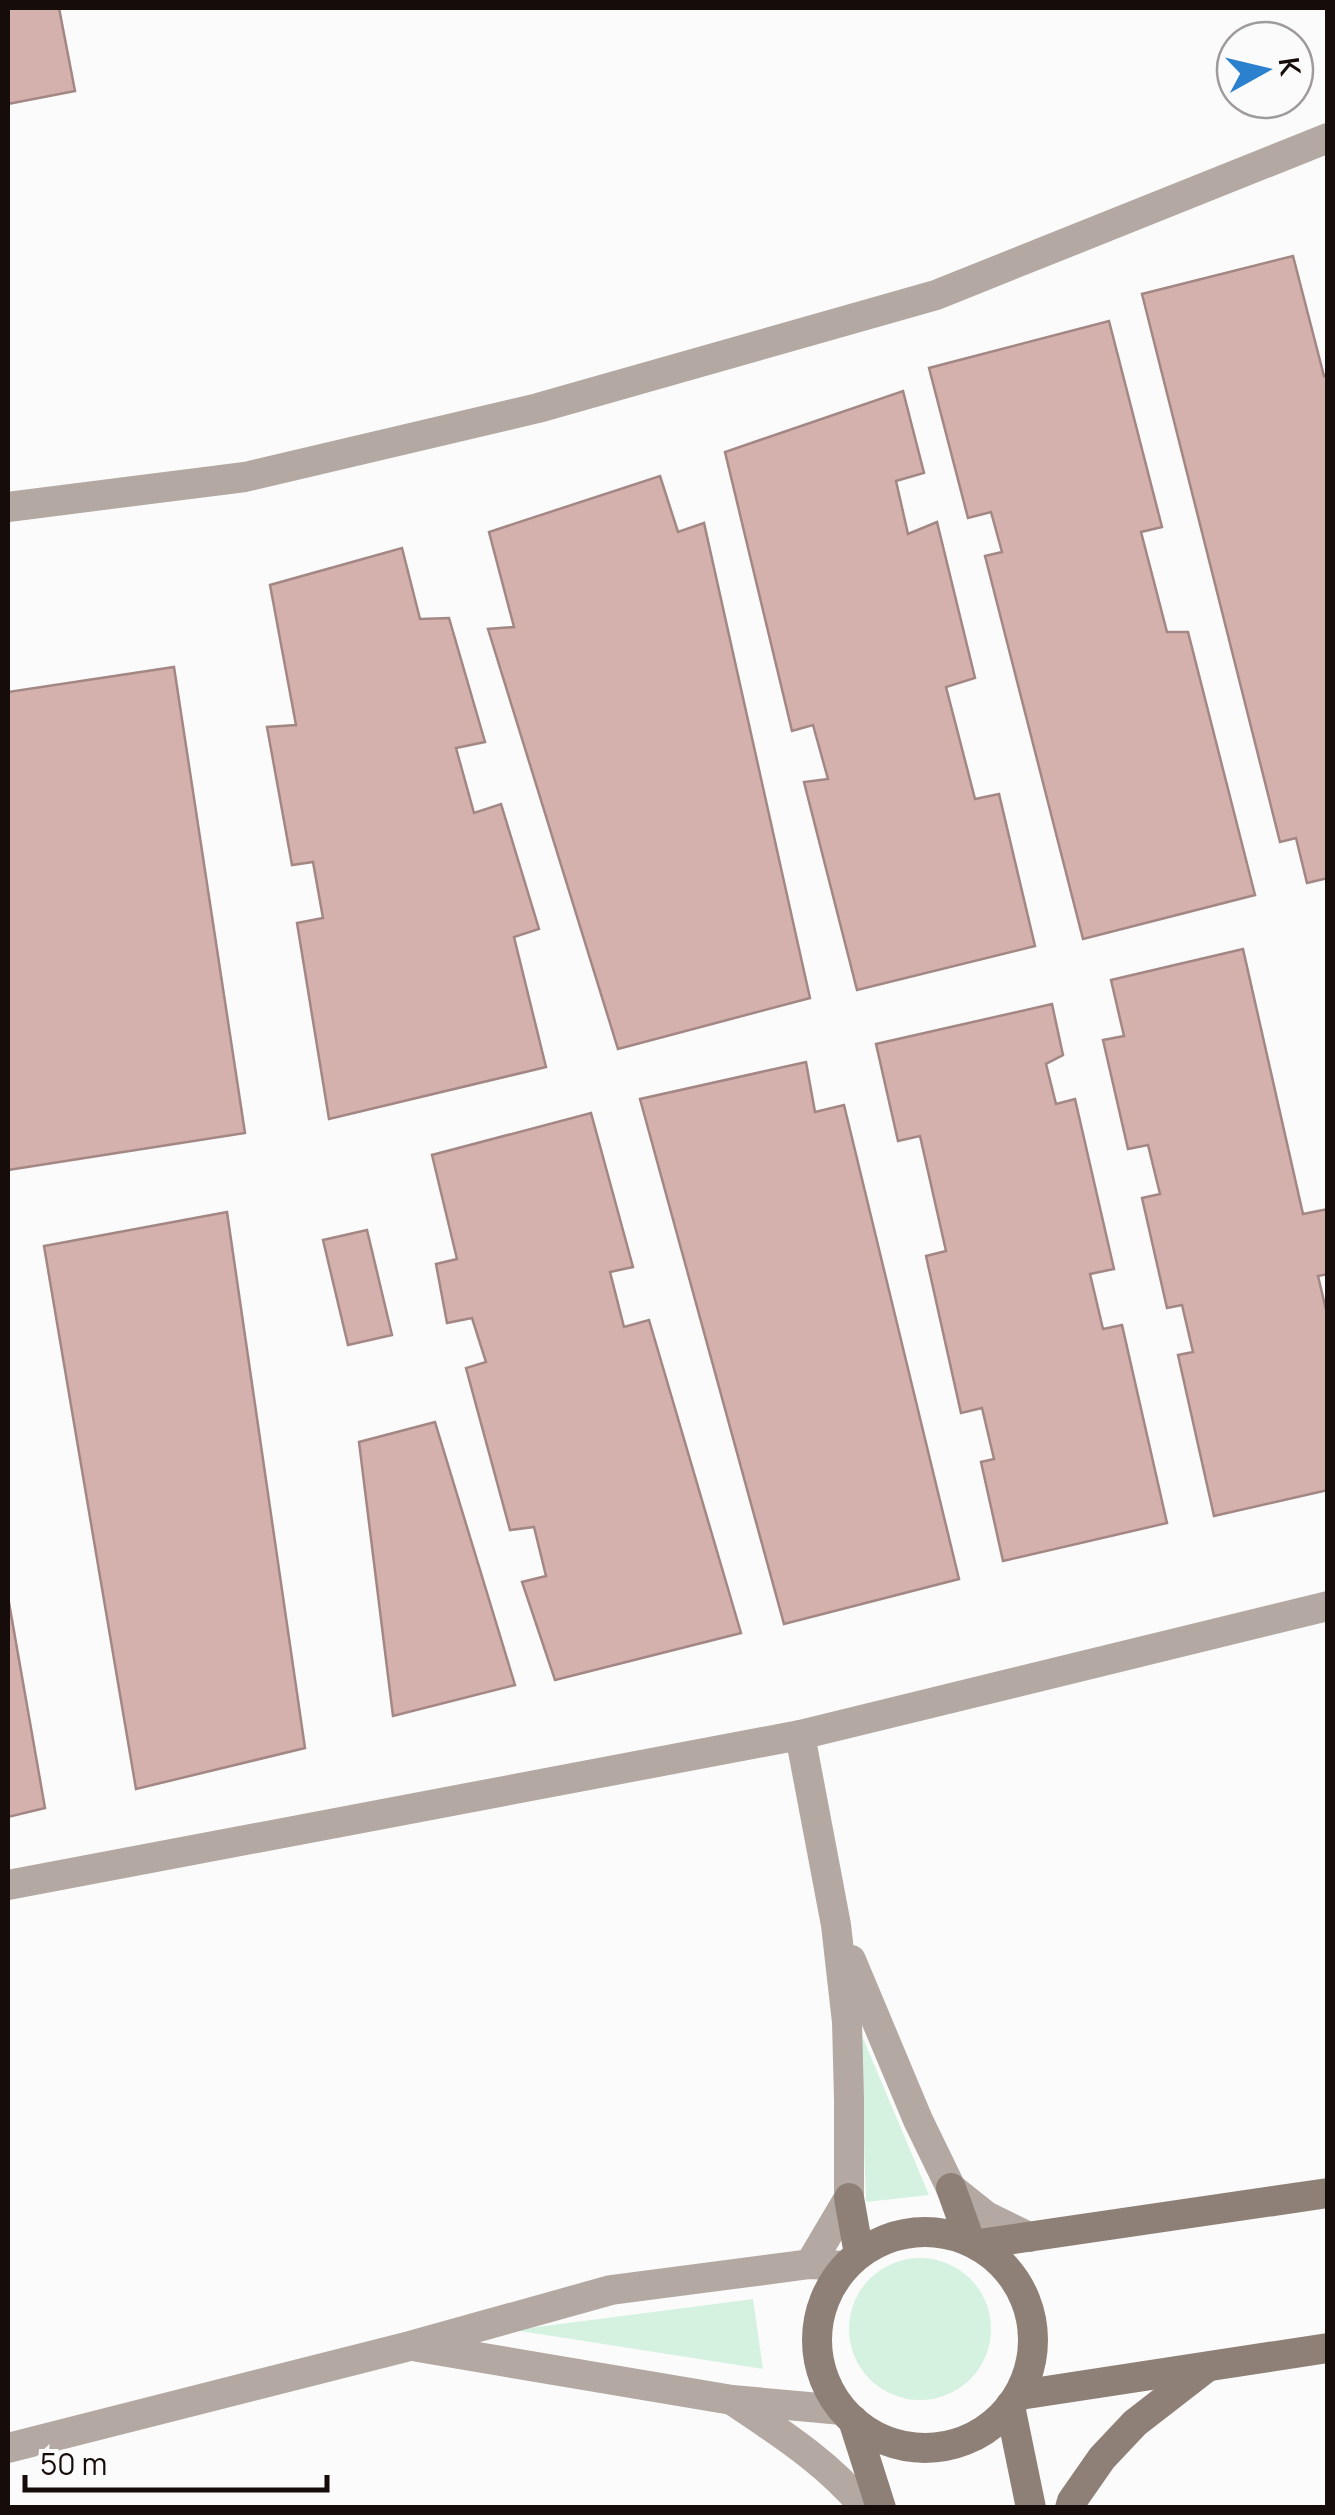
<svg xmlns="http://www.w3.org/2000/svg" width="1335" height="2515" font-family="Manrope,sans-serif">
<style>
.green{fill:#d5f2e1}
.building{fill:#d5b1ad;stroke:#a38784;stroke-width:2.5}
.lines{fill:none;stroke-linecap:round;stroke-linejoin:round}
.minor{stroke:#b3a8a2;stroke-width:30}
.tertiary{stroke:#b3a8a2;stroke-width:30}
.secondary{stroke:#8f8077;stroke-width:30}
</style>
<rect width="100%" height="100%" fill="#fbfbfb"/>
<g class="green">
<polygon points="860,2031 929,2195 866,2202"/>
<circle cx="920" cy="2329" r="71"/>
<polygon points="753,2299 763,2369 514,2330"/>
</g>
<g class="building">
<polygon points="8,8 59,8 75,91 8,104"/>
<polygon points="1293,256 1324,376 1328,375 1328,878 1307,883 1296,838 1280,842 1142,294"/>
<polygon points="1109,321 1162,527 1141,532 1167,632 1188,632 1255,895 1083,939 985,556 1002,552 991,512 968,518 929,368"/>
<polygon points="903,391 924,473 896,481 908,534 937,522 975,678 946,687 975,799 999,794 1035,946 857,990 804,782 828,779 813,725 792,731 725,452"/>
<polygon points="660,476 678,532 704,523 810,998 618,1049 488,629 514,627 489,532"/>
<polygon points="402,548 420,619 449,618 485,742 456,748 474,813 501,804 539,929 514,937 546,1067 329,1119 297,923 323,918 313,862 292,865 267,727 296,725 270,585"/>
<polygon points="174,667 245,1133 8,1170 8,692"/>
<polygon points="1243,949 1303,1214 1328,1209 1328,1274 1318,1276 1328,1318 1328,1490 1214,1516 1178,1355 1193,1352 1182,1305 1167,1308 1142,1198 1160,1194 1148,1145 1128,1149 1103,1040 1124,1036 1111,980"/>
<polygon points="1052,1004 1063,1055 1046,1064 1056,1104 1075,1099 1114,1269 1090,1274 1103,1329 1122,1325 1167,1523 1003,1561 981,1462 994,1459 982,1408 961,1413 926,1256 946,1251 920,1136 898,1141 876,1044"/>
<polygon points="806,1062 815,1112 844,1105 959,1579 784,1624 640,1099"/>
<polygon points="591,1113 633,1267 610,1272 624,1327 649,1320 741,1633 555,1680 522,1582 546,1576 534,1527 510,1530 466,1368 486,1362 472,1318 447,1323 436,1264 457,1259 432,1155"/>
<polygon points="227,1212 305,1748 136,1789 44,1246"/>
<polygon points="367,1230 392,1335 348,1345 323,1240"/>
<polygon points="435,1422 515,1685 393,1716 359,1442"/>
<polygon points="8,1597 45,1808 8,1817"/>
</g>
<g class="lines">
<g class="minor">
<polyline points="8,507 245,477 538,408 936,295 1328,138"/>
<polyline points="800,1735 1328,1606"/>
<polyline points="8,1885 800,1735 836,1925 847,2022 849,2099 849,2198 810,2264"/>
<polyline points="851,1960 918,2120 951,2188 986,2216 1029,2237"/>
</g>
<g class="tertiary">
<polyline points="418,2347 732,2400 842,2410"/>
<path d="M 735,2402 C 782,2434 828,2463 865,2508"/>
<polyline points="8,2448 410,2346 611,2290 810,2264 845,2266"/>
</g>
<g class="secondary">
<polyline points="951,2188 970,2241"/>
<polyline points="849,2198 859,2254"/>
<circle cx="925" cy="2340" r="108"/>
<polyline points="979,2244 1328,2193"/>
<polyline points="1020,2395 1328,2348"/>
<polyline points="1010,2406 1031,2508"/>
<polyline points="853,2420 881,2508"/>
<polyline points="1070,2508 1072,2501 1102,2458 1135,2423 1206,2368"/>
</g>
</g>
<rect width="1335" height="2515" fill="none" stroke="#160c09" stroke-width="20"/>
<g transform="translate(1265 70) rotate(82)"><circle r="48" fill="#fbfbfb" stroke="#9f9b9a" stroke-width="2.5"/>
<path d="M0-8L18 38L0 25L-18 38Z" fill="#2c81cf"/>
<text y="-15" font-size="28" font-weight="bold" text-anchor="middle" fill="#160c09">K</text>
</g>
<path d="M25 2475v15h302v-15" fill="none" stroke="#160c09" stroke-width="5"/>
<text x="40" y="2475" font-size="30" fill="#160c09" stroke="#fbfbfb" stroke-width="8" paint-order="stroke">50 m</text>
</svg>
